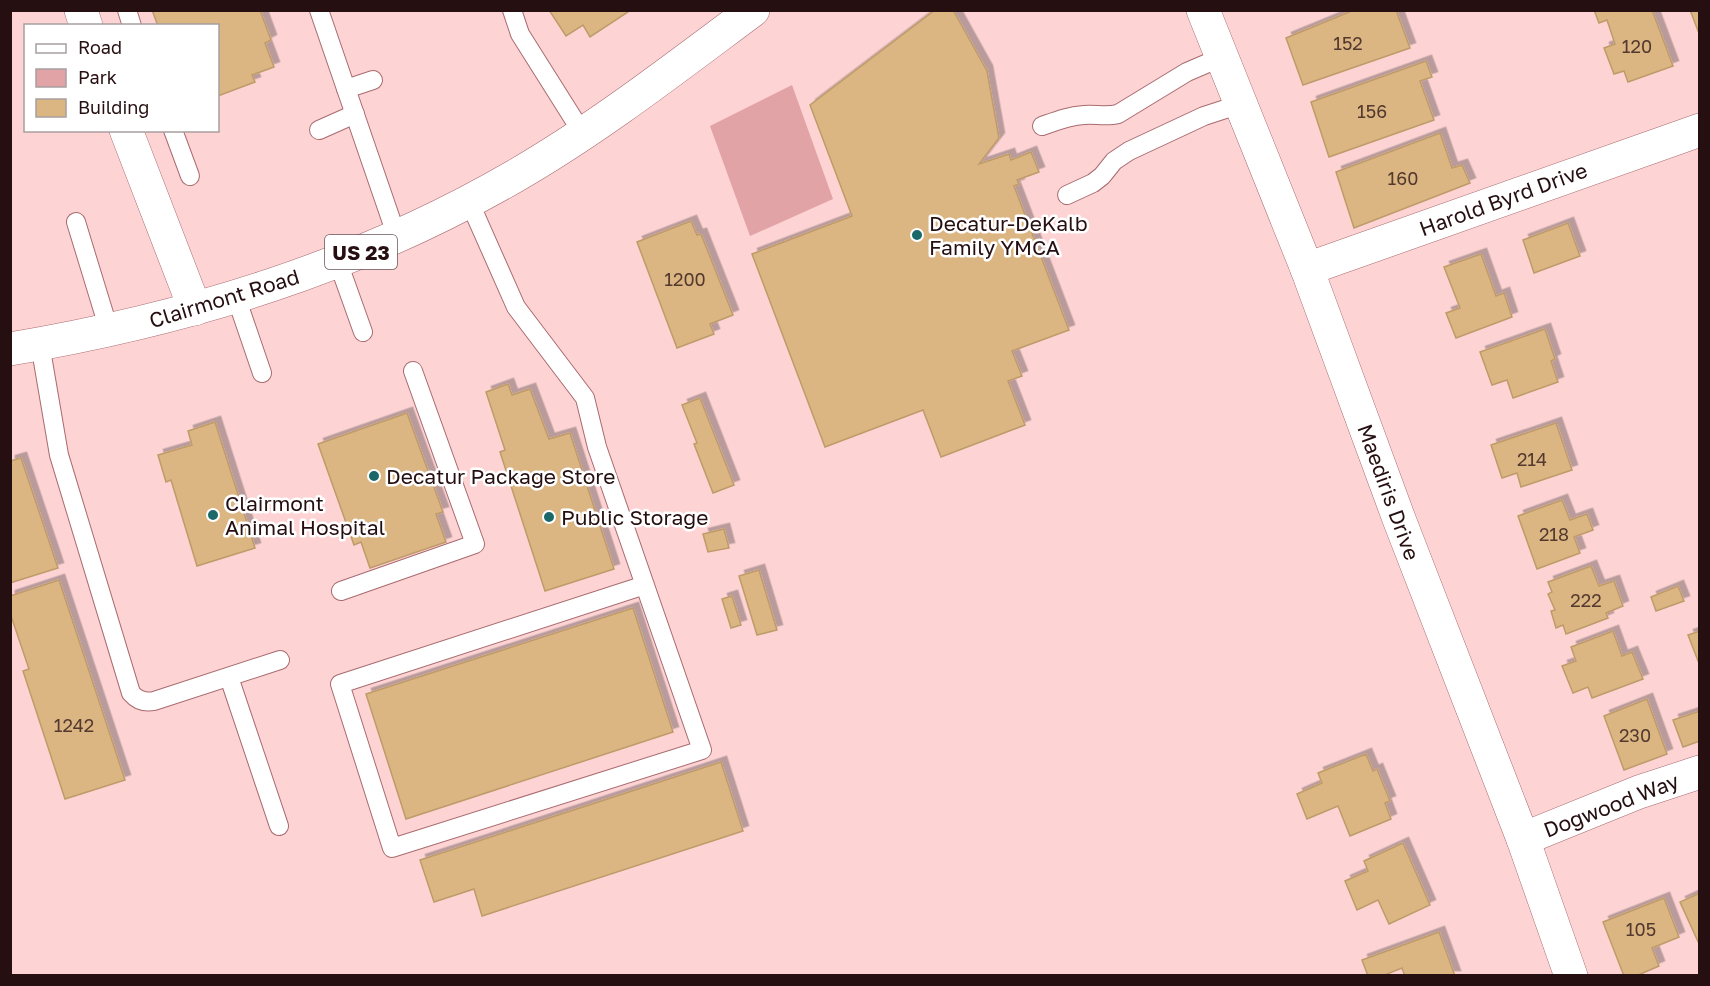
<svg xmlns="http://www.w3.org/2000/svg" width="1710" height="986" font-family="'Golos Text',sans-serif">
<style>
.green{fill:#e1a3a5}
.building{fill:#dbb683;stroke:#bf9b69;stroke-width:1.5;filter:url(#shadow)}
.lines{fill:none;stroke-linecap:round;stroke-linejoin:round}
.service-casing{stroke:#a96b6f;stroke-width:20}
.minor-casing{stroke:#a96b6f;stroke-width:34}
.primary-casing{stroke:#a96b6f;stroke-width:34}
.service{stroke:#fff;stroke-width:18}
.minor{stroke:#fff;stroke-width:33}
.primary{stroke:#fff;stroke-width:33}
.poi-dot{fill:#1b6869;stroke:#fff;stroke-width:2}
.labels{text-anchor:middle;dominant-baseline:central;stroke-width:5;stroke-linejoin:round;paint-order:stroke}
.number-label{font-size:18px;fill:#53392e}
.shield{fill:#fff;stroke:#675758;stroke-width:1.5}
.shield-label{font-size:20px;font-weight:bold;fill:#260f11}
.street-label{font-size:21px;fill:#260f11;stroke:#fff}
.poi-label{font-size:21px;fill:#260f11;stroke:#fff;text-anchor:start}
</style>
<defs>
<filter id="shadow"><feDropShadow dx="5.5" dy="-5.5" stdDeviation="0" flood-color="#0004"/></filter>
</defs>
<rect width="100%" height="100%" fill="#fdd3d4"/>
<polygon class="green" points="792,85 833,199 750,236 710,126"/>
<g class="building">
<polygon points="152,10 260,10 271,40 265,43 274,67 252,75 255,82 218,96 218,26 158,26"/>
<polygon points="549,10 631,10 590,37 583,25 566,36"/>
<polygon points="935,10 953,10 987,71 999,138 979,164 1009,154 1011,160 1031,152 1039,172 1017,180 1019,184 1014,186 1069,330 1012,351 1022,376 1008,381 1025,425 941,457 923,410 825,447 752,254 852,216 810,105"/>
<polygon points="1354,10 1396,10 1410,48 1303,85 1286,38"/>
<polygon points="1594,10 1652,10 1673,66 1628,82 1624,71 1614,74 1604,48 1615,44 1607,20 1599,23"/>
<polygon points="1690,10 1700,10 1700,36"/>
<polygon points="1426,61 1432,77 1420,81 1434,120 1329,157 1311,102"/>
<polygon points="1440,133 1452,168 1462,165 1470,183 1354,228 1336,172"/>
<polygon points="691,221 697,235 701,234 733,315 710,324 714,334 677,348 637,242"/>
<polygon points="1568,223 1580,256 1534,273 1523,240"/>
<polygon points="1481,254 1496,296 1504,293 1512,317 1456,338 1446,313 1460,308 1444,267"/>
<polygon points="1545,329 1555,359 1551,361 1558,382 1513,398 1507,380 1492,385 1480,352"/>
<polygon points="508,384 512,395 530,389 549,439 570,433 614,569 545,591 500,452 505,450 486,392"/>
<polygon points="700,398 734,485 713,493 694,444 697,443 682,405"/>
<polygon points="407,413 443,512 436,514 446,542 370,568 361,542 354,545 318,444"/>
<polygon points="215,422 255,548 197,566 171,480 166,482 158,455 192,445 188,431"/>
<polygon points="1556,423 1572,470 1521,487 1517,473 1502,478 1491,445"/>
<polygon points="21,458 58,568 10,583 10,461"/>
<polygon points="1562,500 1570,520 1587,514 1593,530 1574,537 1580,553 1537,569 1518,516"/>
<polygon points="724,529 729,548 708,552 703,534"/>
<polygon points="1591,566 1599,586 1614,581 1623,606 1606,613 1608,618 1566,634 1563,625 1556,628 1551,611 1555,610 1548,594 1552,592 1548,582"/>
<polygon points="759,570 777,630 757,635 739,576"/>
<polygon points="59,580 125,780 65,799 23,671 29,669 10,613 10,596"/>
<polygon points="1678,586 1684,601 1656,611 1651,597"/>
<polygon points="732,596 741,625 731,628 722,599"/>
<polygon points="633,608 673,732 406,819 366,694"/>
<polygon points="1613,631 1622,656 1632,652 1643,679 1592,698 1588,687 1573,693 1562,666 1576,661 1571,647"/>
<polygon points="1700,631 1700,666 1688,635"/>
<polygon points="1647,699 1667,754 1624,770 1604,716"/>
<polygon points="1700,711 1700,741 1683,747 1673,720"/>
<polygon points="1366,754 1373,771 1377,769 1390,801 1385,803 1391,819 1350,836 1338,806 1307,819 1297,794 1322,783 1318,773"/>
<polygon points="721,762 743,831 482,916 474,889 434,902 420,860"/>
<polygon points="1403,843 1430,905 1389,924 1378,900 1357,910 1345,881 1368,871 1364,861"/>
<polygon points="1700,893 1700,946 1680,902"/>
<polygon points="1664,898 1679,937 1652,948 1659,966 1636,976 1624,976 1603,922"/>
<polygon points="1439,932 1455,976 1405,976 1402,968 1382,976 1368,976 1362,960"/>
</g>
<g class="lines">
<defs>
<g id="service">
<polyline points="127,10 132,26"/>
<polyline points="319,10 397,237"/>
<polyline points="512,10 520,34 583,134"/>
<polyline points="346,89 373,80"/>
<path d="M 1042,126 C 1056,121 1068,116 1084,115 C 1096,114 1106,117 1118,114 L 1187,72 L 1222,57"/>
<polyline points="173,130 190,176"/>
<polyline points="319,130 355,114"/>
<polyline points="1067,195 1093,183 1102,176 1114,161 1129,151 1204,116 1241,104"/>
<polyline points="469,201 516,307 585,398 597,447 702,750 392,848 340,684 645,585"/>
<polyline points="76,222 109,330"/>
<polyline points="338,262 363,332"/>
<polyline points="236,297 262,373"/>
<path d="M 40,344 L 59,455 L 131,693 C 137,700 144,703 154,701 L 280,660"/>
<polyline points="341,591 475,544 413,371"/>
<polyline points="229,677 279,826"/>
</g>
<g id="minor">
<polyline points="81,10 86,26"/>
<polyline points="1203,10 1307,269 1399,519 1523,839 1571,976"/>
<polyline points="126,130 195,309"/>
<polyline points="1307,269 1700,130"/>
<polyline points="1523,839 1639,792 1700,772"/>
</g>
<path id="primary" d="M 10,349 C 188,319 358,267 515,176 C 598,128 675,68 753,10"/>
</defs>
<use href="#service" class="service-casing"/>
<use href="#minor" class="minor-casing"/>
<use href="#primary" class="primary-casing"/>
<use href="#service" class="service"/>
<use href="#minor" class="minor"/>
<use href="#primary" class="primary"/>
</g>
<g class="poi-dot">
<circle cx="917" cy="235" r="6"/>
<circle cx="374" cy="476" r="6"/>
<circle cx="213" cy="515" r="6"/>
<circle cx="549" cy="517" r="6"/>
</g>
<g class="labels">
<g class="number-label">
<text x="1348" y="43">152</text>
<text x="1637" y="46">120</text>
<text x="1372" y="111">156</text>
<text x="1403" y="178">160</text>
<text x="685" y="279">1200</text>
<text x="1532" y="459">214</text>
<text x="1554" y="534">218</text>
<text x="1586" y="600">222</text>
<text x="74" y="725">1242</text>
<text x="1635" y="735">230</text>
<text x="1641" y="929">105</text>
</g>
<rect class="shield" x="325" y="235" width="72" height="34" rx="4.5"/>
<g class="shield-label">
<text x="361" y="252">US 23</text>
</g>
<g class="street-label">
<text transform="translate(1503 199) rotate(-20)">Harold Byrd Drive</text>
<text transform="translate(224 298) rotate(-17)">Clairmont Road</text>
<text transform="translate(1389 492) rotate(70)">Maediris Drive</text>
<text transform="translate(1611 805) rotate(-21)">Dogwood Way</text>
</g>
<g class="poi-label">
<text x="929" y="223">Decatur-DeKalb<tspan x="929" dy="24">Family YMCA</tspan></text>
<text x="386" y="476">Decatur Package Store</text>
<text x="225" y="503">Clairmont<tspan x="225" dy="24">Animal Hospital</tspan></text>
<text x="561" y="517">Public Storage</text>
</g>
</g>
<rect width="1710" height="986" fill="none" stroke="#260f11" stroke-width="24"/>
<rect x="24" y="24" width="195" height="108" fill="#ffffff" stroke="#a89fa0" stroke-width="1.5"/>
<rect x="36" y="44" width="30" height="9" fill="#ffffff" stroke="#a89fa0" stroke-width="1.5"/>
<text x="78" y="54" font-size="18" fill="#260f11">Road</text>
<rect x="36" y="69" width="30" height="18" fill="#e1a3a5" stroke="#a89fa0" stroke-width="1.5"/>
<text x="78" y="84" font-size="18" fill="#260f11">Park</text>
<rect x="36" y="99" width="30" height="18" fill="#dbb683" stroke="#a89fa0" stroke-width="1.5"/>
<text x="78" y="114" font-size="18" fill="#260f11">Building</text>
</svg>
